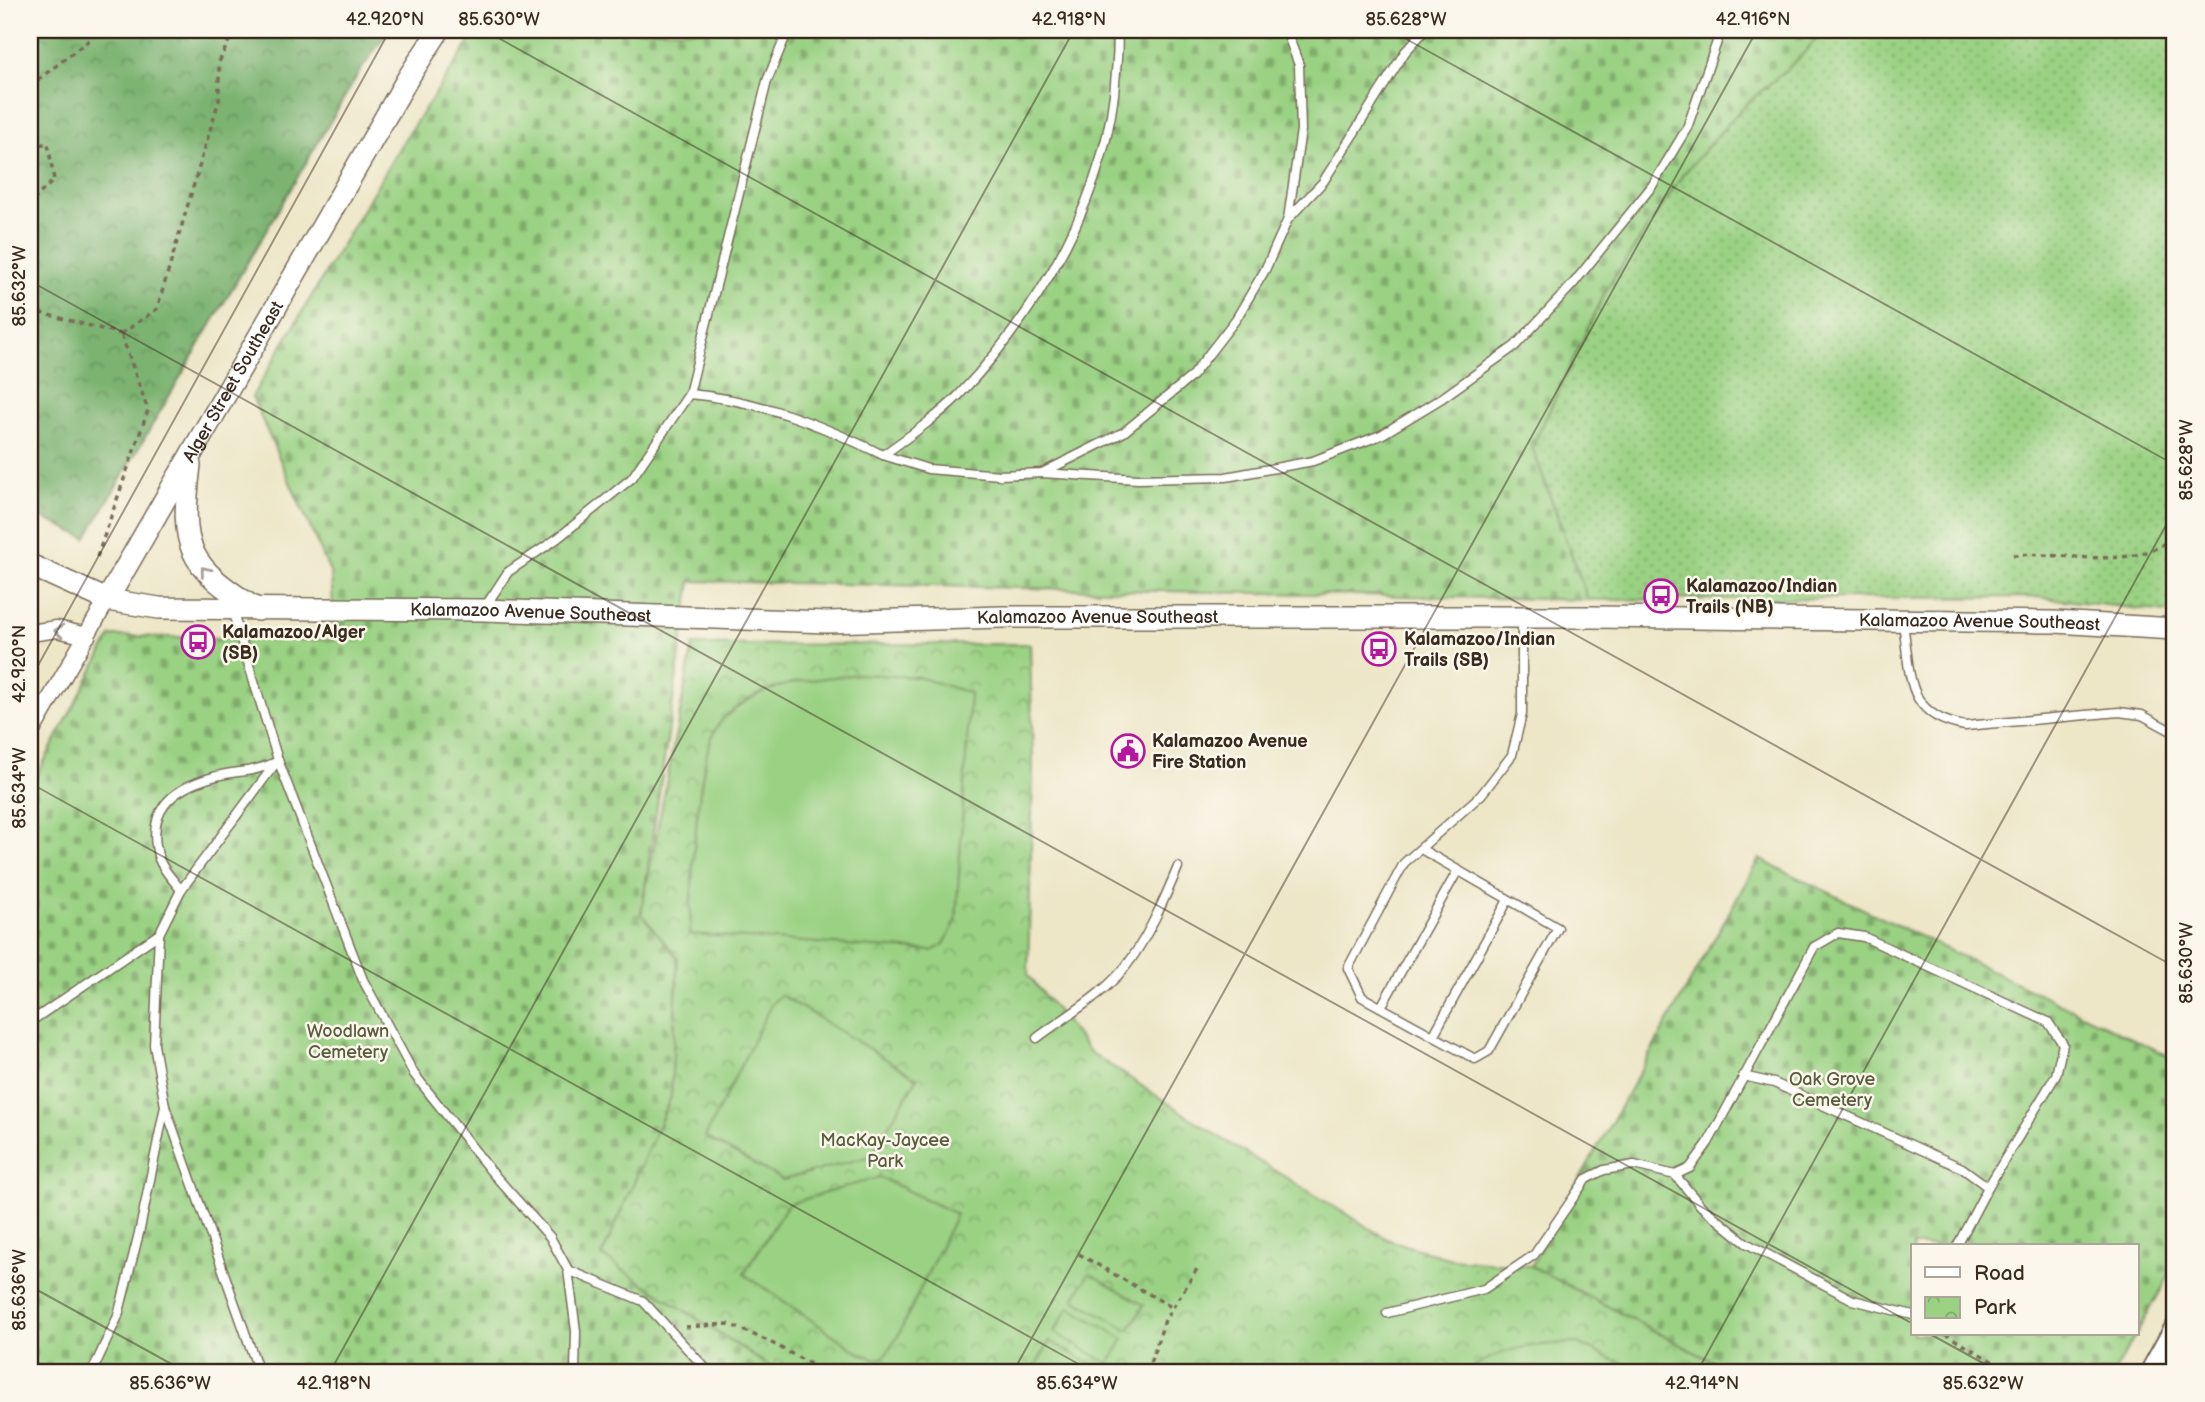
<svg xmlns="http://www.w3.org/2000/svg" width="2205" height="1402" font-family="'Balsamiq Sans',sans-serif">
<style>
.grass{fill:url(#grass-dots);stroke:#6a7e50;stroke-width:2}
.forest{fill:url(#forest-crowns);stroke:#5b6e48;stroke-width:2}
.cemetery{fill:url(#cemetery-stones);stroke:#6a7e50;stroke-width:2}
.park{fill:url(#park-crowns);stroke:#6a7e50;stroke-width:2}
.pitch{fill:#9ad183;stroke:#6a7e50;stroke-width:2}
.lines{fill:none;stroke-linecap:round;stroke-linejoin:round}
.lane-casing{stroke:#796c59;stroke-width:11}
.street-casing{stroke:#796c59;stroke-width:19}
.secondary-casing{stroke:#796c59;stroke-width:24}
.primary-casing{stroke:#796c59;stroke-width:28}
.path{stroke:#796c59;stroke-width:3.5;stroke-dasharray:5 5;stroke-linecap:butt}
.lane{stroke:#fff;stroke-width:8}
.street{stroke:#fff;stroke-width:16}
.secondary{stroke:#fff;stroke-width:21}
.primary{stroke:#fff;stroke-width:24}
.oneway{stroke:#a79f9a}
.ticks{fill:none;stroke:#3b2a1e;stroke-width:2;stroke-opacity:0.45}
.labels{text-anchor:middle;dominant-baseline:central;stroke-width:5;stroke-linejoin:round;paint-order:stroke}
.street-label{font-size:18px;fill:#3b2a1e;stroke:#fbf7ec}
.poi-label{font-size:18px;font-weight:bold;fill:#3b2a1e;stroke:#fbf7ec;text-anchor:start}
.park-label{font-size:18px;fill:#585c3c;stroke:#fbf7ec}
.neatline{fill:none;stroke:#3b2a1e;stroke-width:2.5}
.ticks-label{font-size:18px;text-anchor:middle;fill:#3b2a1e}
</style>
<defs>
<pattern id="grass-dots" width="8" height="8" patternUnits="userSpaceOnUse" patternTransform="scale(1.75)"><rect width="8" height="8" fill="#9ad183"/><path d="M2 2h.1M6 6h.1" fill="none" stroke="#7faa6b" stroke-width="1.8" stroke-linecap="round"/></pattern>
<pattern id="forest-crowns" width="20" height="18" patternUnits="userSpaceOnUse" patternTransform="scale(1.75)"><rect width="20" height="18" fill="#7bb371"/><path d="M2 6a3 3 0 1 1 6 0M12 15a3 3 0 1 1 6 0" fill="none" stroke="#66925c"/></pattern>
<pattern id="cemetery-stones" width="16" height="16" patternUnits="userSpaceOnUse" patternTransform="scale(1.75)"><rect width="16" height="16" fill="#9ad183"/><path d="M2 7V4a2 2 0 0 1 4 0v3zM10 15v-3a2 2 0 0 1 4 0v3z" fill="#7faa6b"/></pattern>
<pattern id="park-crowns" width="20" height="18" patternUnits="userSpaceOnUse" patternTransform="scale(1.75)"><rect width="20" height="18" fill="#9ad183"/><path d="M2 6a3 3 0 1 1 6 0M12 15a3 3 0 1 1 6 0" fill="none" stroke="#7faa6b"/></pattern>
</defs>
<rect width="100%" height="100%" fill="#fbf7ec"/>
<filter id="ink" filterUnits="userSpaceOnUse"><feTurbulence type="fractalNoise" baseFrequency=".0143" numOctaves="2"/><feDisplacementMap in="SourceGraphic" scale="14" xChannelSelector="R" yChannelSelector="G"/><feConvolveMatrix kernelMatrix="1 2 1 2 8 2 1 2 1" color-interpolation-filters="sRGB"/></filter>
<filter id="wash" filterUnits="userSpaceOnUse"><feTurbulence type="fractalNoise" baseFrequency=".00686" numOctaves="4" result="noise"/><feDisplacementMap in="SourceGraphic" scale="28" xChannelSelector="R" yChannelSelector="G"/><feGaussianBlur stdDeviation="1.57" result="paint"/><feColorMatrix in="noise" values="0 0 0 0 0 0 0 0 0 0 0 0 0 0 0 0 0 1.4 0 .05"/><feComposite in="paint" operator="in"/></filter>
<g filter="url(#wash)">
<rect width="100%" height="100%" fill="#ede6c7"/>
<polygon class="grass" points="1824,30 2175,30 2175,613 2037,597 1588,600 1532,447 1606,290 1684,173 1743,107 1799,58"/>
<polygon class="forest" points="35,30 389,30 358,74 86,538 30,512 30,33"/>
<g class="cemetery">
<polygon points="478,30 1824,30 1799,58 1743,107 1684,173 1606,290 1532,447 1588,600 691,581 641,913 678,958 671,1097 602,1256 778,1372 30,1372 30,788 111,636 335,640 331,574 252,397 402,143"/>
<polygon points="1759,859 2175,1059 2175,1265 2137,1333 2137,1246 1913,1246 1913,1334 2136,1334 2114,1372 1732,1372 1531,1266"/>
</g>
<polygon class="park" points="1030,644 1033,767 1028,975 1090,1052 1229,1143 1389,1240 1451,1259 1531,1266 1732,1372 778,1372 602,1256 671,1097 678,958 641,914 693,645"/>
<g class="pitch">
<path d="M 857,674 L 918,677 L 970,693 L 956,921 L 944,944 L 932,951 L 690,934 C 691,893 696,752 719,724 C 732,707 758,693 778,687 C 802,679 832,678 857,674 Z"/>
<polygon points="781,995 917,1078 871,1156 783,1180 705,1137 772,1003"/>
<polygon points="879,1177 956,1214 897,1338 884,1357 875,1359 858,1352 744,1274 788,1204"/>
<polygon points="1089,1273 1144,1305 1129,1330 1074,1299"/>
<polygon points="1069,1307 1124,1339 1109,1364 1054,1332"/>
<polygon points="1050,1341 1104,1372 1045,1372 1035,1367"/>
<path d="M 1578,1343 L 1639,1372 L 1466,1372 C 1503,1346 1534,1344 1578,1343 Z"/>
</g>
</g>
<g filter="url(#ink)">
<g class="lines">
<defs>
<g id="lane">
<polyline points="1288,219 1323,182 1405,52 1425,30"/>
<path d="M 689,394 C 760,400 819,424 883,455 C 908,437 936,418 958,396 C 1040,310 1109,193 1116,72 C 1117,58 1119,44 1117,30"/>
<polyline points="883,455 928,469 1000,475 1042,473 1124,432 1191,377 1236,319 1265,270 1288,219 1301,130 1299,65 1286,30"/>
<polyline points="1042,473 1138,479 1226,477 1313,461 1381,435 1442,398 1515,346 1573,284 1652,186 1687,128 1721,30"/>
<polyline points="485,607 508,572 558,538 632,478 689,394 767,81 788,30"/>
<polyline points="232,610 278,760 363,980 414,1074 490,1170 550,1237 568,1270 576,1331 575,1372"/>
<path d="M 1903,623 C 1911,674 1904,716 1965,726 L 2119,712 L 2142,715 L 2175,733"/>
<polyline points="1421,849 1558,928 1489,1051 1475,1059 1362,997 1348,968 1404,863 1481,795 1512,755 1522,714 1522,617"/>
<path d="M 181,890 C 174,881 163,870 159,859 C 145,812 170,789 213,777 C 236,770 251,774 276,762"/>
<polyline points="1381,1007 1458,870"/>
<polyline points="30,1022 159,934"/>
<polyline points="1433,1036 1508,900"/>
<path d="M 1037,1038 C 1069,1014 1109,992 1132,958 C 1151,930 1165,898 1178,867"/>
<polyline points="1743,1076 1774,1083 1962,1168 1988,1187"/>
<polyline points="166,1109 259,1372"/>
<polyline points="1675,1175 1690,1168 1708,1143 1814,947 1838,933 1864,937 2048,1022 2063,1044 2056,1075 1988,1187 1957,1246"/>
<polyline points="568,1270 643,1301 707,1370"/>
<polyline points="1387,1313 1484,1289 1534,1255 1586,1179 1604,1170 1634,1165 1675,1175 1701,1206 1746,1243 1853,1300 1913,1315"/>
<polyline points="92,1372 118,1316 140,1229 165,1106 154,1045 159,934 181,890 278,760"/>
</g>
<g id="street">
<polyline points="30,633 57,629 87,636"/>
<polyline points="30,734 107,600"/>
</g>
<g id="secondary">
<path d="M 190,465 C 180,548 186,565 258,610"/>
<path id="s1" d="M 30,565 L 107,600 L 159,608 L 483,610 L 827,622 L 1003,617 L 1591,617 L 2055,622 L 2175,629"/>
<path id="s2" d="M 107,600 L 408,78 L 439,30"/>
</g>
<polyline id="primary" points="2153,1372 2175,1332"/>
</defs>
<use href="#lane" class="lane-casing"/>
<use href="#street" class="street-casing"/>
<use href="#secondary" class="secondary-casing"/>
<use href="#primary" class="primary-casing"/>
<g class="path">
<polyline points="30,86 102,30"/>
<polyline points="30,147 48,143 54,180 30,203"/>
<polyline points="30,310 121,334"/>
<polyline points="121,334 157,309 219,100 219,62 234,30"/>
<path d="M 2013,555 C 2060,551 2143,574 2175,533"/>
<polyline points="97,557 148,410 121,334"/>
<polyline points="1079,1254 1173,1308"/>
<polyline points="685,1327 729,1324 770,1342 825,1372"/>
<polyline points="1945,1334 2011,1372"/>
<polyline points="1147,1372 1165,1320 1197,1269"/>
</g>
<use href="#lane" class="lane"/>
<use href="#street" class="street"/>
<use href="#secondary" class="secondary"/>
<use href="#primary" class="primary"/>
</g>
<defs><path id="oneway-chevron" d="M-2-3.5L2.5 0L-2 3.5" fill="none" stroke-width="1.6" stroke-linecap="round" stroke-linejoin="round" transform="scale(1.75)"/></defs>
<g class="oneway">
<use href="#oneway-chevron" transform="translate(205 571) rotate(-129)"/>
<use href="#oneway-chevron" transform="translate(59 631) rotate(-176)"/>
</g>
</g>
<path class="ticks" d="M 484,30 L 2175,967M 1390,30 L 2175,465M 30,281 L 1913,1324M 30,680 L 390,30M 30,783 L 1093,1372M 30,1286 L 186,1372M 1930,1334 L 1999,1372M 330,1372 L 1074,30M 1013,1372 L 1757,30M 1697,1372 L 2175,509"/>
<defs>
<symbol id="bus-ring" viewBox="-11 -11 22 22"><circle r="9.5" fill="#fbf7ec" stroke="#b5179e" stroke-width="1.5"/><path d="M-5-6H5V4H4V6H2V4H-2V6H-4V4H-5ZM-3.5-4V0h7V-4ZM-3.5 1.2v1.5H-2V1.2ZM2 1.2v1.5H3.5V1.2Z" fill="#b5179e"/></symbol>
<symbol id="civic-ring" viewBox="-11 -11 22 22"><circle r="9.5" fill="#fbf7ec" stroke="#b5179e" stroke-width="1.5"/><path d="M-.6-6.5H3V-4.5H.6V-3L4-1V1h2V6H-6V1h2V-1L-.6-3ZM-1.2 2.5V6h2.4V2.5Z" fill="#b5179e"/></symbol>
</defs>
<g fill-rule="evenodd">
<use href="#bus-ring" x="1642" y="577" width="38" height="38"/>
<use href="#bus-ring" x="179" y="623" width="38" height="38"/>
<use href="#bus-ring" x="1360" y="630" width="38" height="38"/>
<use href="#civic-ring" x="1109" y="732" width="38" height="38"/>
</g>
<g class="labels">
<g class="street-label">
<text stroke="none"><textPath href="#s2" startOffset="252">Alger Street Southeast</textPath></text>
<text stroke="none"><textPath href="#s1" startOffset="509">Kalamazoo Avenue Southeast</textPath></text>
<text stroke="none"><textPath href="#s1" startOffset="1076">Kalamazoo Avenue Southeast</textPath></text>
<text stroke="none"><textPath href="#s1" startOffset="1958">Kalamazoo Avenue Southeast</textPath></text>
</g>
<g class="poi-label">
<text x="1686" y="586">Kalamazoo/Indian<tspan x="1686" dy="21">Trails (NB)</tspan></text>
<text x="222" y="632">Kalamazoo/Alger<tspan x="222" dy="21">(SB)</tspan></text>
<text x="1404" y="639">Kalamazoo/Indian<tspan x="1404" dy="21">Trails (SB)</tspan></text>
<text x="1152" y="741">Kalamazoo Avenue<tspan x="1152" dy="21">Fire Station</tspan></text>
</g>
<g class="park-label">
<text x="348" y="1031">Woodlawn<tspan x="348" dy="21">Cemetery</tspan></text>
<text x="1832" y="1079">Oak Grove<tspan x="1832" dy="21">Cemetery</tspan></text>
<text x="885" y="1140">MacKay-Jaycee<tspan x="885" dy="21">Park</tspan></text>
</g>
</g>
<rect width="2205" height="1402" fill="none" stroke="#fbf7ec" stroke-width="77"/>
<rect x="1911" y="1244" width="228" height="91" fill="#fbf7ec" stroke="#aea59a" stroke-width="2"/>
<rect x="1925" y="1267" width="35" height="10" fill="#ffffff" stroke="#aea59a" stroke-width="2"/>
<text x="1974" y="1280" font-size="21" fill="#3b2a1e">Road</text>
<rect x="1925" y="1297" width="35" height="21" fill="url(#park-crowns)" stroke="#aea59a" stroke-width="2"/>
<text x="1974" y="1314" font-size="21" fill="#3b2a1e">Park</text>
<rect x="38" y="38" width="2128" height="1326" class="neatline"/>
<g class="ticks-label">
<text x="385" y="25">42.920°N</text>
<text x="499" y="25">85.630°W</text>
<text x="1069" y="25">42.918°N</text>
<text x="1406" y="25">85.628°W</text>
<text x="1753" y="25">42.916°N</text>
<text transform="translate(19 286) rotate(-90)" y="6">85.632°W</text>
<text transform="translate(2186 460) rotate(-90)" y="6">85.628°W</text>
<text transform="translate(19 664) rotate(-90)" y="6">42.920°N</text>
<text transform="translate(19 788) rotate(-90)" y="6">85.634°W</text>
<text transform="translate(2186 963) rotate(-90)" y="6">85.630°W</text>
<text transform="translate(19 1290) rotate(-90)" y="6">85.636°W</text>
<text x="170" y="1389">85.636°W</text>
<text x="334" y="1389">42.918°N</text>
<text x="1077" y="1389">85.634°W</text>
<text x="1702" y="1389">42.914°N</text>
<text x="1983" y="1389">85.632°W</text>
</g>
</svg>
